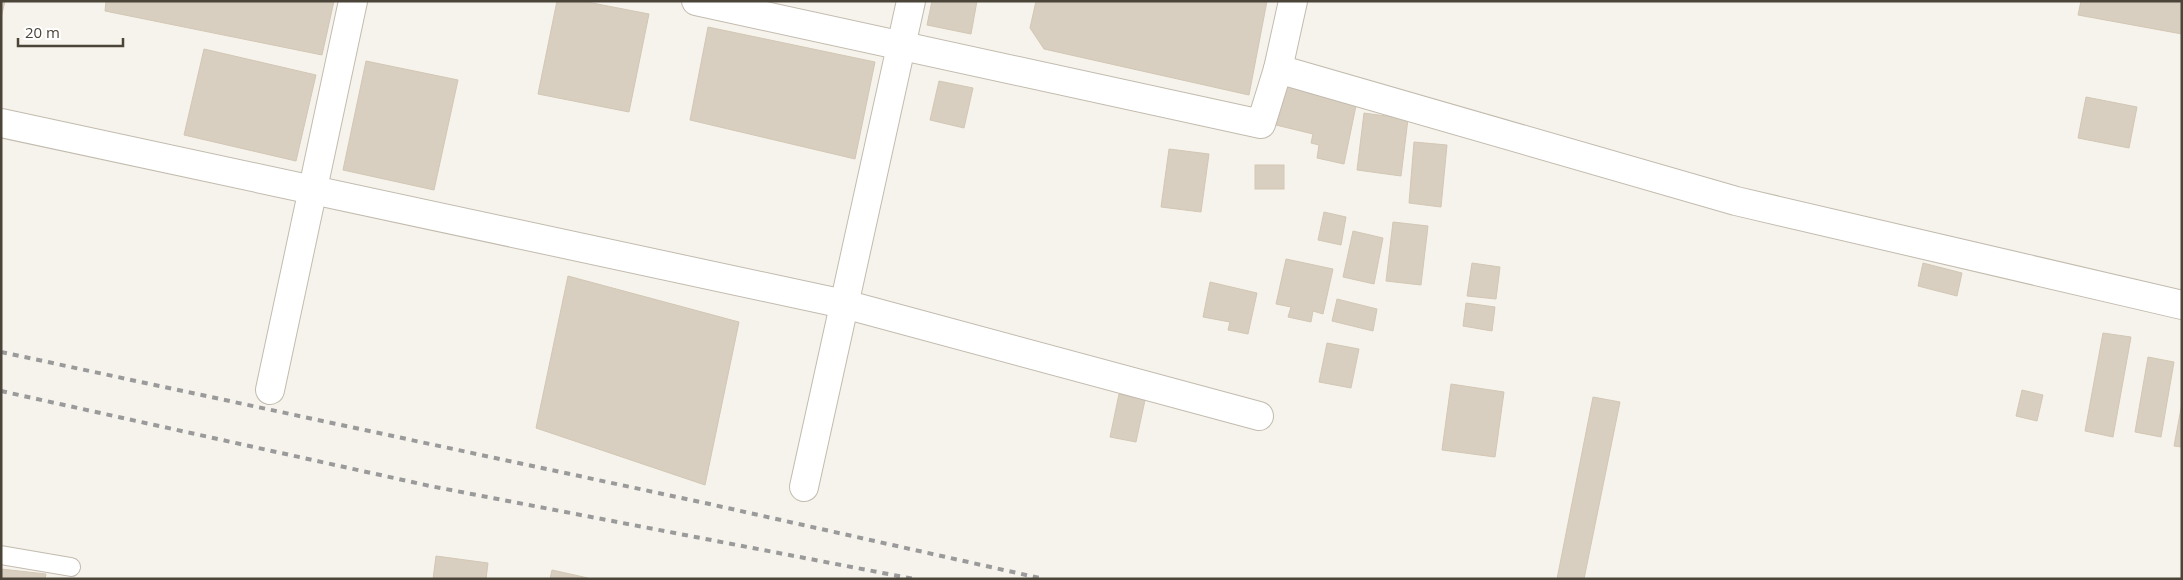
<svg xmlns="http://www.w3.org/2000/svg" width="2183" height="580" font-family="'Open Sans',sans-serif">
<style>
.building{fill:#d8cfc1;stroke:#d3c7b4}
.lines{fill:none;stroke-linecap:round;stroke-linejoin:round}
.lane-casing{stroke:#c2bbae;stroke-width:20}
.street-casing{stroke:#c2bbae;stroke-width:30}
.lane{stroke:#fff;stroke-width:18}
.street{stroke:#fff;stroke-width:28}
.rail{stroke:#9a9a9a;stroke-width:4;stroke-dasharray:6 6;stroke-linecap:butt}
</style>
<rect width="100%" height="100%" fill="#f6f3ec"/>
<g class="building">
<polygon points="1,1 5,1 1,18"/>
<polygon points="106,1 334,1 322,55 105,11"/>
<polygon points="557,1 582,1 649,14 629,112 538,94"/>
<polygon points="932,1 977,1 971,34 927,25"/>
<polygon points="1036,1 1267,1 1249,95 1044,49 1030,28"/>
<polygon points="2081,1 2182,1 2182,34 2078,15"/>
<polygon points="708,27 875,62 855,159 690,120"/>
<polygon points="204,49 316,75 296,161 184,135"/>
<polygon points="366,61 458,80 434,190 343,170"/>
<polygon points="1285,80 1358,96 1344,164 1317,158 1319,145 1311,143 1313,134 1276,125"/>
<polygon points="939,81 973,88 964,128 930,120"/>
<polygon points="2086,97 2137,107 2129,148 2078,138"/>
<polygon points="1364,113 1408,119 1401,176 1357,170"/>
<polygon points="1414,142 1447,145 1441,207 1409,203"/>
<polygon points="1169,149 1209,154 1201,212 1161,207"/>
<rect x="1255" y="165" width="29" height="24"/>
<polygon points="1324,212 1346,217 1341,245 1318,240"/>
<polygon points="1393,222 1428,226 1421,285 1386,281"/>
<polygon points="1353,231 1383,238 1374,284 1343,277"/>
<polygon points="1286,259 1333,269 1323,314 1313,311 1311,322 1288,317 1291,307 1276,304"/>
<polygon points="1472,263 1500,267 1496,299 1467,296"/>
<polygon points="1923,263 1962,273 1957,296 1918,286"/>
<polygon points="568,276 739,322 705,485 536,428"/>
<polygon points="1210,282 1257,293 1248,334 1228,330 1230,322 1203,317"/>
<polygon points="1337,299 1377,309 1373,331 1332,321"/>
<polygon points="1466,303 1495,307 1492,331 1463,326"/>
<polygon points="2103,333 2131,337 2113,437 2085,431"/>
<polygon points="1327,343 1359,349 1351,388 1319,382"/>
<polygon points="2148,357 2174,362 2161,437 2135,432"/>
<polygon points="1451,384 1504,392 1495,457 1442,450"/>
<polygon points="2022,390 2043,395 2037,421 2016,416"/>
<polygon points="1119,394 1145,400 1136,442 1110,437"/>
<polygon points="1593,397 1620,402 1584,579 1557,579"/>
<polygon points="2182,403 2182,447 2174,446"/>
<polygon points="436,556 488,563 486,579 433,579"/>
<polygon points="1,569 46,574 45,579 1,579"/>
<polygon points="552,570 588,578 588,579 550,579"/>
</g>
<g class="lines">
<defs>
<polyline id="lane" points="1,555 71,567"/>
<g id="street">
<polyline points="696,1 1261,124 1278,69 1736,201 2182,305"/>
<polyline points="1278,69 1293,1"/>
<polyline points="1,123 844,304 1259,416"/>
<polyline points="270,390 353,1"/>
<polyline points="804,487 911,1"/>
</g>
</defs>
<use href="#lane" class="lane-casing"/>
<use href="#street" class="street-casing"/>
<use href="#lane" class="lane"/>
<use href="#street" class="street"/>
<g class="rail">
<polyline points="1,352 705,503 1044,579"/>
<polyline points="1,391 430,486 914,579"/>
</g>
</g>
<rect width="2183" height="580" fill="none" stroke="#4b4439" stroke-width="5"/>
<path d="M18 38v8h105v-8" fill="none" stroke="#4b4439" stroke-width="2.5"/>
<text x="25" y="38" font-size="15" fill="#4b4439" stroke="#ffffff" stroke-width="4" paint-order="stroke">20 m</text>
</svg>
